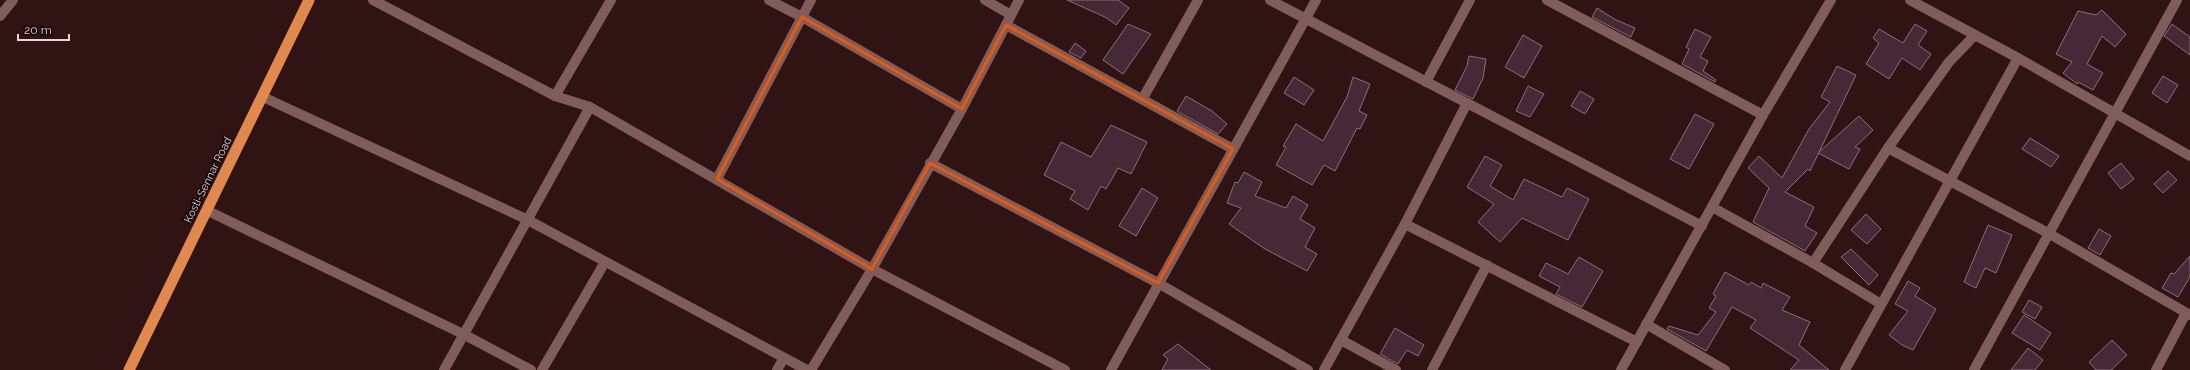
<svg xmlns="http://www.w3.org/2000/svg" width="2190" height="370" font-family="Raleway,sans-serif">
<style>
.building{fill:#462937;stroke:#8d6c7b}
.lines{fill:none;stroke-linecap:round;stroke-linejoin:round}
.minor{stroke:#805c5a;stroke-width:10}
.trunk{stroke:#e1894c;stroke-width:11}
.marked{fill:none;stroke:#e8590c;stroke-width:3;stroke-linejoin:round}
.labels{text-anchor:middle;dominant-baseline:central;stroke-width:3;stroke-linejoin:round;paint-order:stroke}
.street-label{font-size:11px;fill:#ead4d3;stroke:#100504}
</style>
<rect width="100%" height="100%" fill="#301313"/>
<g class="building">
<polygon points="1067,0 1118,0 1129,8 1116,25 1107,18"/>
<polygon points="1597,8 1616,20 1635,28 1631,37 1592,17"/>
<polygon points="2102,10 2126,34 2115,47 2102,36 2087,64 2103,73 2093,90 2078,82 2077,84 2063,73 2072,62 2056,54 2078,11 2096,15"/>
<polygon points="1128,24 1151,34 1123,74 1103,60"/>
<polygon points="1915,24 1927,31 1918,45 1931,54 1920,70 1902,58 1889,79 1866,64 1879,43 1873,38 1879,29 1903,43"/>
<polygon points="2172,24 2190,37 2190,55 2164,36"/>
<polygon points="1695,29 1711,37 1700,57 1708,61 1703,71 1716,80 1715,82 1682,64 1689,49 1686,47"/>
<polygon points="1523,35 1542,46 1524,78 1505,67"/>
<polygon points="1075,43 1086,51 1081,58 1069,52"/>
<polygon points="1469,56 1486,59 1483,78 1473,99 1455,90 1467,66"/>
<polygon points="1837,66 1856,75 1810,171 1808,169 1785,192 1814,207 1805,226 1817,233 1805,251 1753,222 1769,188 1748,168 1759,156 1782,178 1809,129 1830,102 1821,97"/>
<polygon points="2163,76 2178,85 2167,103 2152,93"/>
<polygon points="1294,77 1314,90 1304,105 1284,93"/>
<polygon points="1353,77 1370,84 1359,111 1367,115 1360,129 1357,128 1335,171 1324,165 1312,185 1276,165 1286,147 1283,146 1296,124 1323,141 1347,97"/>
<polygon points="1528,86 1544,94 1530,117 1516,111"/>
<polygon points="1580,91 1594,99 1585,114 1571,106"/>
<polygon points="1186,96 1212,111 1227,124 1218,134 1177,111"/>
<polygon points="1695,114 1714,124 1689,169 1670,159"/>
<polygon points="1859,116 1873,130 1855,147 1860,149 1849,169 1818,153"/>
<polygon points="1111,125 1147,142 1131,174 1118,168 1106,189 1101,186 1088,210 1070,199 1075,191 1044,175 1061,142 1091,157"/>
<polygon points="2030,138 2059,156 2051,167 2022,149"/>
<polygon points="1485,156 1502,165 1490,186 1513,200 1524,179 1562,197 1567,188 1589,199 1568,240 1522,218 1500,242 1478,222 1494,204 1467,187"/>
<polygon points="2121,163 2134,179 2121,189 2108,173"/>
<polygon points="2168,171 2177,180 2163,193 2154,184"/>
<polygon points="1244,172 1262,182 1255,196 1286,208 1293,196 1308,205 1300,219 1315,228 1305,247 1317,254 1307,271 1265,249 1229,224 1241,208 1227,203 1235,182 1238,183"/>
<polygon points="1142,188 1158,198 1136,236 1119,226"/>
<polygon points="1866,214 1881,229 1867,244 1851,230"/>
<polygon points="1988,225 2012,235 1996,273 1985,268 1976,288 1964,282"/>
<polygon points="2099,229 2111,236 2100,255 2088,248"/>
<polygon points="1851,249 1878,275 1869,285 1841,257"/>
<polygon points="2190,256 2190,277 2178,297 2162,288 2171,273 2174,274"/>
<polygon points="1579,257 1603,271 1582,307 1556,294 1560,287 1539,276 1546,263 1568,274"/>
<polygon points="1725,272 1749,285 1751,282 1761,288 1763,283 1790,297 1782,310 1810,322 1799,345 1829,370 1790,370 1799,360 1750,328 1756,320 1732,307 1706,351 1667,329 1669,326 1698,335 1716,312 1709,308 1716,296 1713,294"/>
<polygon points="1908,281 1920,288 1915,296 1936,309 1913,350 1902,345 1889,335 1908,311 1895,304"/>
<polygon points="2029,300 2042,307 2035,319 2022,312"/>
<polygon points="2024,315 2051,333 2040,350 2012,333"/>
<polygon points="1395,328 1424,345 1418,356 1407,350 1398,364 1380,354"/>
<polygon points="2112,340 2127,355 2111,370 2096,370 2089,362"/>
<polygon points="1178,344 1211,370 1162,370 1168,359 1163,355"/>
<polygon points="2028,348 2043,360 2035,370 2011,370"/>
</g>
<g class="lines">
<g class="minor">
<polyline points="373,0 555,96 590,107 872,269 1065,370"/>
<polyline points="769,0 802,17 962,109"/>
<polyline points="985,0 1011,15"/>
<polyline points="1270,0 1702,226"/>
<polyline points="1547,0 1763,115"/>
<polyline points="1910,0 2018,58 2190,156"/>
<polyline points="0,16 13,0"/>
<polyline points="1006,25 1233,149"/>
<polyline points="1426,82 1470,0"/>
<polyline points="555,96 611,0"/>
<polyline points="263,97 526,219 807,370"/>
<polyline points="1143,98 1198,0"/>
<polyline points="1888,148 2048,233 2190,315"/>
<polyline points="930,163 1158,283 1308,370"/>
<polyline points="717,179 811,0"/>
<polyline points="1712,207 1813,263 1881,304"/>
<polyline points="208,211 463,334 531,370"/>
<polyline points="1405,224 1637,342"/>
<polyline points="1813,263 1888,148 1949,62 1975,35"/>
<polyline points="1646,324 1725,370"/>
<polyline points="1341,340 1396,370"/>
<polyline points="444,370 590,107"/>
<polyline points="542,370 605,262"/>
<polyline points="777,370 784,358"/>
<polyline points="811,370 872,269 962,109 1019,0"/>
<polyline points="1111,370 1316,0"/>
<polyline points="1324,370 1405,224 1467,103"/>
<polyline points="1432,370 1487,265"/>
<polyline points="1621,370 1763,115 1831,0"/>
<polyline points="1845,370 2018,58"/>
<polyline points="1974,370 2177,0"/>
<polyline points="2156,370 2186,313"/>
</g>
<polyline class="trunk" points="129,370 309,0"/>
</g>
<path class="marked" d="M 802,17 L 962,109 L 1006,25 L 1233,149 L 1158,283 L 930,163 L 872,269 L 717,179 Z"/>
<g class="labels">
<g class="street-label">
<text transform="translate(208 180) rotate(-64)">Kosti-Sennar Road</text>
</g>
</g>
<path d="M18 34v6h51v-6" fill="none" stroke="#ead4d3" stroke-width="2"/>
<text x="24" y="34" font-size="12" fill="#ead4d3" stroke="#100504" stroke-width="3" paint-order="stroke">20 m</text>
</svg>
